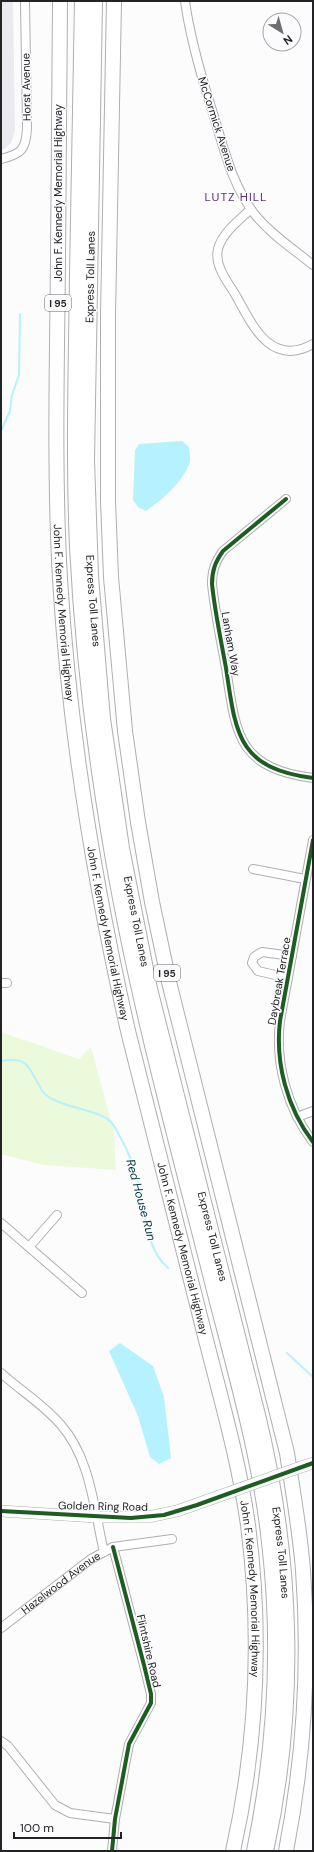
<svg xmlns="http://www.w3.org/2000/svg" width="314" height="1852" font-family="'DM Sans',sans-serif">
<style>
.built{fill:#ebeaf0}
.green{fill:#ecfadc}
.water{fill:#b5f1fe}
.lines{fill:none;stroke-linecap:round;stroke-linejoin:round}
.stream{stroke:#b5f1fe;stroke-width:2}
.street-casing{stroke:#afafb1;stroke-width:10}
.secondary-casing{stroke:#afafb1;stroke-width:12}
.highway-casing{stroke:#afafb1;stroke-width:16}
.street{stroke:#fff;stroke-width:8}
.secondary{stroke:#fff;stroke-width:11}
.highway{stroke:#fff;stroke-width:14}
.secondary-bridge-casing{stroke:#afafb1;stroke-width:12;stroke-linecap:butt}
.secondary-bridge{stroke:#fff;stroke-width:11}
.cycleway-casing{stroke:#fbfbfe;stroke-width:6}
.cycleway{stroke:#1b5e20;stroke-width:4}
.labels{text-anchor:middle;dominant-baseline:central;stroke-width:3;stroke-linejoin:round;paint-order:stroke}
.shield{fill:#fbfbfe;stroke:#646467;stroke-width:1}
.shield-label{font-size:10px;font-weight:bold;fill:#232326}
.street-label{font-size:11px;fill:#232326;stroke:#fbfbfe}
.neighbourhood-label{font-size:12px;letter-spacing:1px;fill:#5a346b;stroke:#fbfbfe}
.water-label{font-size:12px;font-style:italic;fill:#003740;stroke:#fbfbfe}
</style>
<rect width="100%" height="100%" fill="#fcfcfd"/>
<polygon class="built" points="1,1 13,1 15,131 11,143 5,149 1,150"/>
<polygon class="green" points="1,1032 79,1059 91,1047 114,1132 116,1170 43,1165 1,1154"/>
<g class="water">
<path d="M 182,441 L 189,447 C 189,452 191,458 190,462 C 183,482 162,500 146,511 L 138,507 L 133,500 L 135,450 L 139,444 Z"/>
<polygon points="120,1343 153,1366 164,1397 171,1458 159,1464 150,1457 138,1416 109,1351"/>
</g>
<g class="lines">
<g class="stream">
<polyline points="1,431 10,411 12,395 19,375 20,314"/>
<path d="M 1,1061 C 28,1057 27,1065 39,1085 C 41,1089 43,1093 46,1095 C 62,1108 98,1109 111,1122 C 114,1125 117,1131 119,1135 C 128,1150 135,1168 139,1186 C 146,1213 145,1248 168,1268"/>
<polyline points="287,1353 313,1377"/>
</g>
<defs>
<g id="street">
<path d="M 185,1 C 190,38 200,72 211,107 C 223,144 231,185 256,216 C 272,235 293,249 313,265"/>
<path d="M 1,159 C 22,154 26,149 27,128 L 25,1"/>
<path d="M 251,209 C 240,219 222,233 218,249 C 214,265 227,281 235,294 C 252,324 270,368 313,344"/>
<path d="M 286,499 L 223,551 C 215,562 212,571 212,584 C 215,613 221,640 226,668 C 236,734 237,768 313,778"/>
<path d="M 313,840 L 280,1021 C 275,1063 287,1108 313,1142"/>
<polyline points="253,869 305,879"/>
<polyline points="288,978 258,971 252,963 254,957 262,952 292,956"/>
<polyline points="1,983 7,983"/>
<polyline points="297,1117 313,1111"/>
<polyline points="1,1223 82,1293"/>
<polyline points="29,1247 57,1215"/>
<path d="M 1,1373 C 21,1391 44,1405 61,1425 C 91,1459 94,1510 104,1552"/>
<path id="s1" d="M 1,1628 L 91,1559 L 113,1547 L 172,1539"/>
<polyline points="1,1741 8,1746 55,1805 70,1813 115,1819"/>
<polyline points="112,1851 115,1819 129,1744 151,1703 151,1694 144,1665 113,1547"/>
</g>
<g id="secondary">
<polyline points="301,1467 313,1463"/>
<polyline points="1,1511 96,1517 148,1517 177,1511 225,1494"/>
</g>
<g id="highway">
<path id="s2" d="M 60,1 C 59,88 59,174 58,261 C 57,367 54,473 60,579 C 69,732 94,881 128,1031 C 153,1133 180,1234 205,1336 C 221,1399 239,1461 248,1525 C 262,1634 257,1744 233,1851"/>
<path d="M 82,1 C 80,92 79,183 77,274 C 76,365 73,456 77,547 C 82,644 93,741 109,836 C 134,991 177,1143 215,1294 C 236,1376 260,1458 269,1542 C 281,1645 275,1749 254,1851"/>
<path id="s3" d="M 95,1 L 87,460 L 91,576 L 103,719 L 122,848 L 150,989 L 258,1415 C 293,1558 298,1707 266,1851"/>
<path d="M 114,1 L 108,316 L 108,501 L 111,577 L 125,731 L 138,822 L 152,902 L 169,982 L 287,1453 C 293,1492 300,1531 303,1570 C 310,1665 304,1758 286,1851"/>
</g>
</defs>
<use href="#street" class="street-casing"/>
<use href="#secondary" class="secondary-casing"/>
<use href="#highway" class="highway-casing"/>
<use href="#street" class="street"/>
<use href="#secondary" class="secondary"/>
<use href="#highway" class="highway"/>
<defs>
<polyline id="secondary-bridge" points="225,1494 301,1467"/>
</defs>
<use href="#secondary-bridge" class="secondary-bridge-casing"/>
<use href="#secondary-bridge" class="secondary-bridge"/>
<defs>
<g id="cycleway">
<path d="M 286,499 L 223,551 C 215,562 212,571 212,584 C 215,613 221,640 226,668 C 236,734 237,768 313,778"/>
<path d="M 313,840 L 280,1021 C 275,1063 287,1108 313,1142"/>
<polyline points="1,1511 131,1518 164,1515 197,1505 313,1463"/>
<polyline points="112,1851 115,1819 129,1744 151,1703 151,1694 144,1665 113,1547"/>
</g>
</defs>
<use href="#cycleway" class="cycleway-casing"/>
<use href="#cycleway" class="cycleway"/>
</g>
<g class="labels">
<g class="shield">
<rect x="45" y="295" width="26" height="16" rx="3"/>
<rect x="154" y="965" width="26" height="16" rx="3"/>
</g>
<g class="shield-label">
<text x="58" y="303">I 95</text>
<text x="167" y="973">I 95</text>
</g>
<g class="street-label">
<text transform="translate(26 87) rotate(-91)">Horst Avenue</text>
<text transform="translate(217 124) rotate(72)">McCormick Avenue</text>
<text transform="translate(58 193) rotate(-90)">John F. Kennedy Memorial Highway</text>
<text transform="translate(90 277) rotate(-89)">Express Toll Lanes</text>
<text stroke="none"><textPath href="#s3" startOffset="600">Express Toll Lanes</textPath></text>
<text stroke="none"><textPath href="#s2" startOffset="612">John F. Kennedy Memorial Highway</textPath></text>
<text transform="translate(231 644) rotate(80)">Lanham Way</text>
<text stroke="none"><textPath href="#s3" startOffset="924">Express Toll Lanes</textPath></text>
<text stroke="none"><textPath href="#s2" startOffset="936">John F. Kennedy Memorial Highway</textPath></text>
<text transform="translate(279 981) rotate(-80)">Daybreak Terrace</text>
<text stroke="none"><textPath href="#s3" startOffset="1248">Express Toll Lanes</textPath></text>
<text stroke="none"><textPath href="#s2" startOffset="1260">John F. Kennedy Memorial Highway</textPath></text>
<text transform="translate(103 1506) rotate(1)">Golden Ring Road</text>
<text stroke="none"><textPath href="#s3" startOffset="1572">Express Toll Lanes</textPath></text>
<text stroke="none"><textPath href="#s1" startOffset="75">Hazelwood Avenue</textPath></text>
<text stroke="none"><textPath href="#s2" startOffset="1608">John F. Kennedy Memorial Highway</textPath></text>
<text transform="translate(149 1651) rotate(77)">Flintshire Road</text>
</g>
<g class="neighbourhood-label">
<text x="236" y="197">LUTZ HILL</text>
</g>
<g class="water-label">
<text transform="translate(141 1200) rotate(75)">Red House Run</text>
</g>
</g>
<rect width="314" height="1852" fill="none" stroke="#232326" stroke-width="4"/>
<g transform="translate(282 32) rotate(143)"><circle r="19" fill="#fbfbfe" stroke="#a5a5a8"/>
<path d="M0-3L7 15L0 10L-7 15Z" fill="#6f6f71"/>
<text y="-6" font-size="11" font-weight="bold" text-anchor="middle" fill="#232326">N</text>
</g>
<path d="M14 1832v6h107v-6" fill="none" stroke="#232326" stroke-width="2"/>
<text x="20" y="1832" font-size="12" fill="#232326" stroke="#fbfbfe" stroke-width="3" paint-order="stroke">100 m</text>
</svg>
